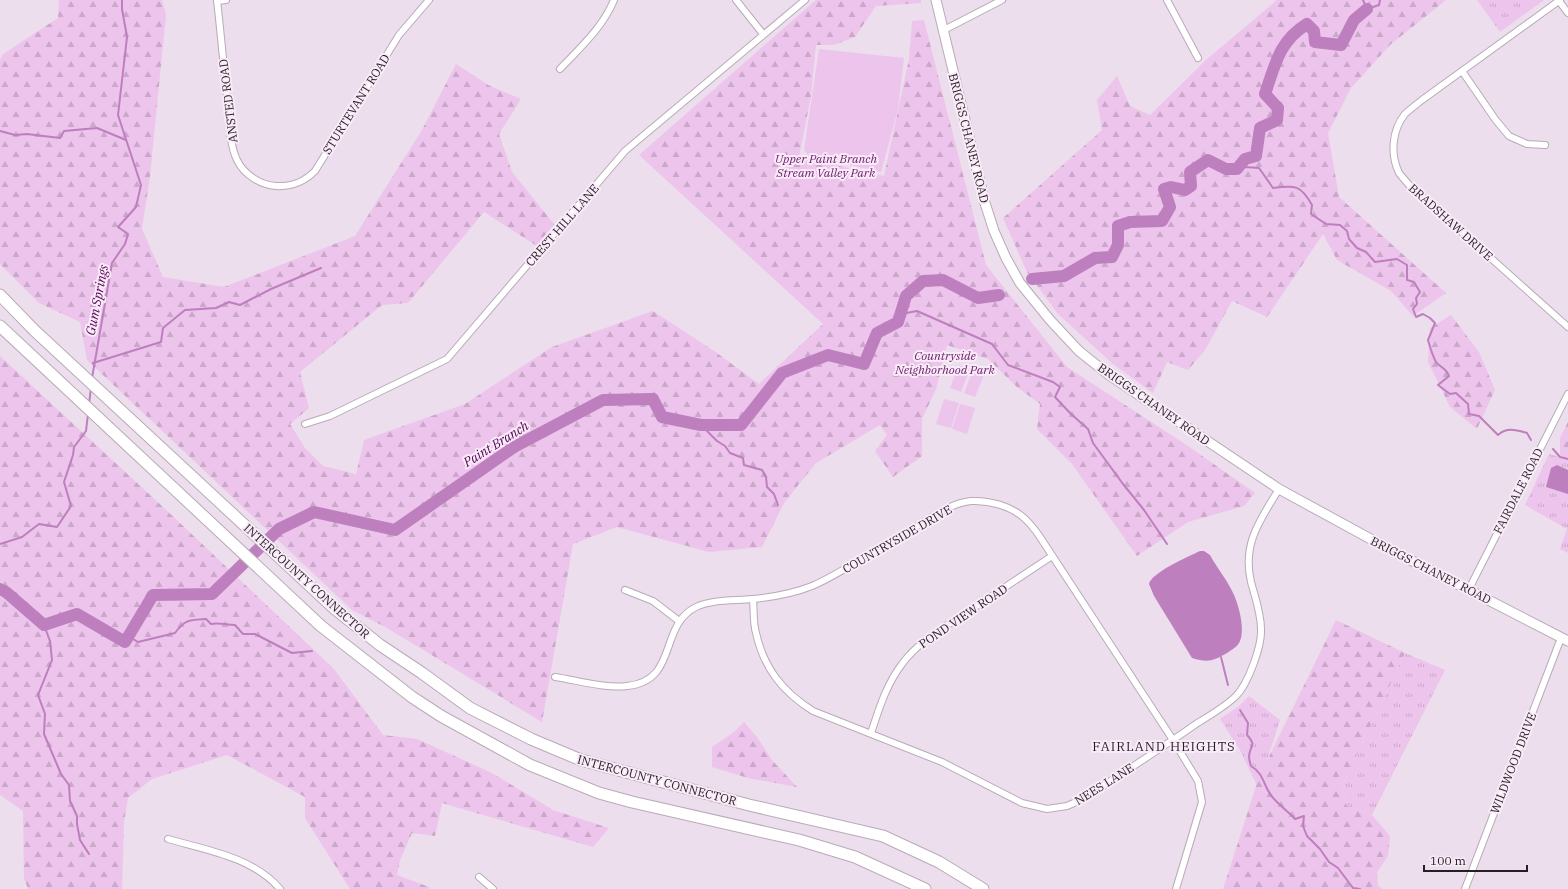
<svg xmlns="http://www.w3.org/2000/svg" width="1568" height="889" font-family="'IBM Plex Serif',serif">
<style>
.grass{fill:url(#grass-tufts)}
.forest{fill:url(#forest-firs)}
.garden{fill:#edc4ec}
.water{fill:#be7fbe}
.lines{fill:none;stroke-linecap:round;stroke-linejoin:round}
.stream{stroke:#be7fbe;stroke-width:2}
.river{stroke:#be7fbe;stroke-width:12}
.street-casing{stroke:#b8abb8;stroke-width:8}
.secondary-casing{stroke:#b8abb8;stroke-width:11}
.highway-casing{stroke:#b8abb8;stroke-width:13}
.street{stroke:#fff;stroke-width:6}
.secondary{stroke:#fff;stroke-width:9}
.highway{stroke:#fff;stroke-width:11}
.labels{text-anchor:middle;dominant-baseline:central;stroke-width:4;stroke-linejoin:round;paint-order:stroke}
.street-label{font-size:12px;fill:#241f24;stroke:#faebf9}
.park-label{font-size:12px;font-style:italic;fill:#691c6b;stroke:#faebf9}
.water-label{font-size:13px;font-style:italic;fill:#550258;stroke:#faebf9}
.neighbourhood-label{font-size:13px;letter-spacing:1px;fill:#241f24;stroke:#faebf9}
</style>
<defs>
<pattern id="grass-tufts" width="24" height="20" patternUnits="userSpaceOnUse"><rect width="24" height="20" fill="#edc4ec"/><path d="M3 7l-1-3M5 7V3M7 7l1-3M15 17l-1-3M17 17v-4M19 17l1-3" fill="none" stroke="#cba8ca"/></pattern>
<pattern id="forest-firs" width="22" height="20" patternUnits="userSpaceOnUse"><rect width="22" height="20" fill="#edc4ec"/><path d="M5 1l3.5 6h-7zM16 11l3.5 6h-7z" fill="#cba8ca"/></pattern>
</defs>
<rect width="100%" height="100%" fill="#ecdeec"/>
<g class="grass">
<polygon points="1477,0 1544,0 1500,32"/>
<polygon points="1549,454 1568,459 1568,553 1560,549 1567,529 1525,505"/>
<polygon points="1405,653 1445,670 1372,815 1347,806 1342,786"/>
<polygon points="1249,696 1280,720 1258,788 1240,750 1220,719 1239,706"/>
</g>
<g class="forest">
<polygon points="59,0 162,0 166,15 150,176 142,229 163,277 224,287 355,236 422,130 456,64 490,86 521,99 499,134 512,172 554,224 537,246 484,212 408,303 382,305 300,372 309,408 290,424 305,448 323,466 356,474 364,440 465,404 552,347 653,311 717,353 759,384 823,324 639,155 816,0 921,0 921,3 876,6 855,37 834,45 816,45 811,96 799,157 884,176 909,59 912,21 924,20 986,265 1067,367 1188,446 1255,493 1244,506 1188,522 1137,556 1072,464 1037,429 1040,404 1017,387 988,359 947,345 936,389 922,419 922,456 893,477 875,451 887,435 880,425 816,463 784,503 762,547 709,552 617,527 573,544 542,722 387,628 352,610 87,360 80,322 39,303 0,264 0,60 3,54 58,18"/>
<polygon points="1277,0 1446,0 1390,45 1351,88 1328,133 1339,197 1446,293 1413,316 1391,291 1337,260 1323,234 1267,317 1232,301 1205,350 1188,370 1167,362 1153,393 1113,364 1058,314 1027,272 1003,218 1102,130 1097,100 1117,76 1130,106 1150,115 1206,60"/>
<polygon points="1451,315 1479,352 1495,390 1477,429 1450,407 1428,362 1430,328"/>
<polygon points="0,356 163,507 334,669 383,735 417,739 492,773 553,810 609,828 593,847 442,803 435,836 412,833 400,860 397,875 429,887 429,889 350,889 305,818 305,797 227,755 152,779 128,798 124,822 122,889 28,889 24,878 23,811 0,795"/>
<polygon points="1568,422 1568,459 1560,457 1560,438"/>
<polygon points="1336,620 1405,653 1342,786 1347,806 1372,815 1390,836 1388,856 1377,872 1378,886 1382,889 1223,889 1259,777"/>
<polygon points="744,722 757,737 772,760 797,787 748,778 712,767 712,747 734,732"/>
</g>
<g class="garden">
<polygon points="819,49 904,58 898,109 881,172 808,155 804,150"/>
<polygon points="959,365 970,369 961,392 950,388"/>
<polygon points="973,370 984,375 975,397 964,393"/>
<polygon points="944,399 959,403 951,428 936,424"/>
<polygon points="960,404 975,408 967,434 952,429"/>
</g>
<g class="water">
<polygon points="1557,465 1568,470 1568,494 1546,487 1551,468"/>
<path d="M 1200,551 L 1204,551 L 1210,555 C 1217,568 1228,581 1234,595 C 1239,606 1246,632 1239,643 C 1236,648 1231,650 1227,653 C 1213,661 1208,663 1192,658 L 1154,596 L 1149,584 C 1151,573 1189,556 1200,551 Z"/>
</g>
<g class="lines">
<g class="stream">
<polyline points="1363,0 1367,9 1379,5 1380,0"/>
<polyline points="0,131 15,135 27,134 60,138 64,131 97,128 126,140"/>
<path d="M 1237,169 L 1245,167 L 1259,168 L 1273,188 C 1295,185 1301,185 1312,205 L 1311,214 L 1326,224 L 1340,225 L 1347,231 L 1349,239 L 1357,248 L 1366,252 L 1375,262 L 1397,259 L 1407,265 L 1407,280 L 1414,282 L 1420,292 L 1416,298 L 1417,304 L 1413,309 L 1416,317 L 1423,314 L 1430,318 L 1435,323 L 1428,340 C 1430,347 1432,355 1436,362 C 1440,367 1447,369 1449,376 L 1438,385 L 1450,394 L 1456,393 L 1468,404 L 1469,414 L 1479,416 L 1498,435 C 1507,427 1516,430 1527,433 L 1531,440"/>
<polyline points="901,314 917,311 992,344 1008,365 1053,382 1060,387 1055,397 1071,414 1088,429 1093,443 1123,484 1144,510 1167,544"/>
<polyline points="93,363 161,342 163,328 185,310 216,308 229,302 240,305 271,289 321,268"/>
<polyline points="92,378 112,263 125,244 128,234 118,227 136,207 141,185 118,115 127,37 122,9 122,0"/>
<polyline points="89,404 91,388"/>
<polyline points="701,425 717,441 725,446 730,453 743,458 744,465 762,470 766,477 767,487 774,494 778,505"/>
<polyline points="1553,449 1560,457 1568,459"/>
<polyline points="0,544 22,537 39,524 57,527 71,506 64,482 73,455 74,447 86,431 88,414"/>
<polyline points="44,625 50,641 52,660 38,695 45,714 44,734 61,774 69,785 70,801 77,816 77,824 80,840 89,854"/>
<path d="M 128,636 L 138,642 L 175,633 C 185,619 190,620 206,619 L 211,624 C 220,622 225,625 235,625 L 243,634 L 255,634 L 292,653 L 312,651"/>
<polyline points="1221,657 1228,685"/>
<path d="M 1240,710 L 1248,723 L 1247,735 C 1257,746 1250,745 1249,756 C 1249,759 1250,763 1251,766 C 1263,773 1263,783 1270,794 C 1275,802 1288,811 1295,819 L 1304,816 L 1303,826 L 1307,836 L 1320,849 L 1329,862 L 1338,868 L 1353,888 L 1360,889"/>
</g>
<g class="river">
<path d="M 1032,279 L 1064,276 L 1095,258 L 1112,257 L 1118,245 L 1118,226 L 1130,222 L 1162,221 L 1170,207 L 1164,189 L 1171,187 L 1185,190 L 1191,186 L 1190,172 L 1208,160 L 1226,169 L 1237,169 L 1245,159 L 1256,156 L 1260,128 L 1277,120 L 1278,108 L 1265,94 C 1275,65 1279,41 1307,24 L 1314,31 L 1315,42 L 1341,45 L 1354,20 L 1367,9"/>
<polyline points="0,589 6,592 44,625 77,614 125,642 153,595 212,594 279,529 314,512 395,530 514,447 603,400 653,399 662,417 701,425 741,425 782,373 828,355 864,364 877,333 898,322 906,296 923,281 943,280 978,298 999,295"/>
</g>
<defs>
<g id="street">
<path d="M 217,0 C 221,35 224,71 228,106 C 229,122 230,146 237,160 C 244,175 261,185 276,186 C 291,187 304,182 315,171 L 399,35 L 429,0"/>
<polyline points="736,0 763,34"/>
<polyline points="1167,0 1198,58"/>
<path d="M 1560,0 L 1422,100 C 1416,105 1410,109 1405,114 C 1392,130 1390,154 1399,173 C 1402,177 1406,181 1409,185 L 1568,327"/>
<polyline points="217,1 226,0"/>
<polyline points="1559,1 1568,13"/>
<polyline points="942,31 1002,0"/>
<path d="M 560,69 C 580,48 603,27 614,0"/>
<polyline points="1462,71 1495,119 1509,136 1527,144 1545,145"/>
<polyline points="305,424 330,416 447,359 625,151 805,0"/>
<polyline points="1469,589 1568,394"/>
<polyline points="625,590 653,601 679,621"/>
<path d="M 753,599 C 754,610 753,623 756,633 C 764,669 783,692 813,711 L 942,762 L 1022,803 L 1047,809 L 1067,806 L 1083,799 C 1121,774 1159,750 1196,724 C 1209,716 1226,706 1236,696 C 1248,684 1262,646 1261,629 C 1261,613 1255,597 1251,582 C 1242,544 1260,520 1279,489"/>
<path d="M 555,677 C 576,680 607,689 627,686 C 679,681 658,626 696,607 C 713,599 735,601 753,599 C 773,597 792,594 812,586 C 827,580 842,570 857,562 C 877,550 898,537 919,525 C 935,515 952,503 971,501 C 989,500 1011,506 1024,518 C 1030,523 1034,529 1038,534 L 1173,740 L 1198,781 L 1202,802 L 1176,889"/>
<path d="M 871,733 C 879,709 886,685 902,664 C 918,642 943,628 966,613 C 995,594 1023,575 1052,556"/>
<path d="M 168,839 C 206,850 253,857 280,889"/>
<polyline points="479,877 493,889"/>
<polyline points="1465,889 1561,638"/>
</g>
<polyline id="secondary" points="936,0 985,203 994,231 1006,258 1020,283 1050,320 1079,351 1109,375 1279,489 1389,549 1568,641"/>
<g id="highway">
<polyline points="0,295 35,331 335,609 380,645 422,673 470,708 531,739 581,760 749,805 883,836 939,862 983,889"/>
<polyline points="0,326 321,626 412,697 441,716 530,765 599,793 632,802 799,840 855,857 925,889"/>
</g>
</defs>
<use href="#street" class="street-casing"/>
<use href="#secondary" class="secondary-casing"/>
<use href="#highway" class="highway-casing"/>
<use href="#street" class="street"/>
<use href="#secondary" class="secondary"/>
<use href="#highway" class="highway"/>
</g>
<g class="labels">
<g class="street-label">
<text transform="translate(228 101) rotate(-97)">ANSTED ROAD</text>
<text transform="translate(356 104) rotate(-58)">STURTEVANT ROAD</text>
<text transform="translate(969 138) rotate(76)">BRIGGS CHANEY ROAD</text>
<text transform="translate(1451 222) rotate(42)">BRADSHAW DRIVE</text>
<text transform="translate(562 225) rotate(-49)">CREST HILL LANE</text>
<text transform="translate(1154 404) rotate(35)">BRIGGS CHANEY ROAD</text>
<text transform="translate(1518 491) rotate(-63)">FAIRDALE ROAD</text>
<text transform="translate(897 539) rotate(-30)">COUNTRYSIDE DRIVE</text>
<text transform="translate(1431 570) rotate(27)">BRIGGS CHANEY ROAD</text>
<text transform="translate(307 581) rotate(42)">INTERCOUNTY CONNECTOR</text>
<text transform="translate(963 616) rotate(-34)">POND VIEW ROAD</text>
<text transform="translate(1513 763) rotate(-69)">WILDWOOD DRIVE</text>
<text transform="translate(657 780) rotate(15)">INTERCOUNTY CONNECTOR</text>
<text transform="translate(1104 784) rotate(-32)">NEES LANE</text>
</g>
<g class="park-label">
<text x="826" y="158">Upper Paint Branch<tspan x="826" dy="14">Stream Valley Park</tspan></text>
<text x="945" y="355">Countryside<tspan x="945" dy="14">Neighborhood Park</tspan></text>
</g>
<g class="water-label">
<text transform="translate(97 300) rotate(-79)">Gum Springs</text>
<text transform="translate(496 444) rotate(-32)">Paint Branch</text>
</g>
<g class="neighbourhood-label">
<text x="1164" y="746">FAIRLAND HEIGHTS</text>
</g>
</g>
<path d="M1424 865v6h103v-6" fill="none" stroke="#241f24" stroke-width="2"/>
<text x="1430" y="865" font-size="12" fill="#241f24" stroke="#faebf9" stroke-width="3" paint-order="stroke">100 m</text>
</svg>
